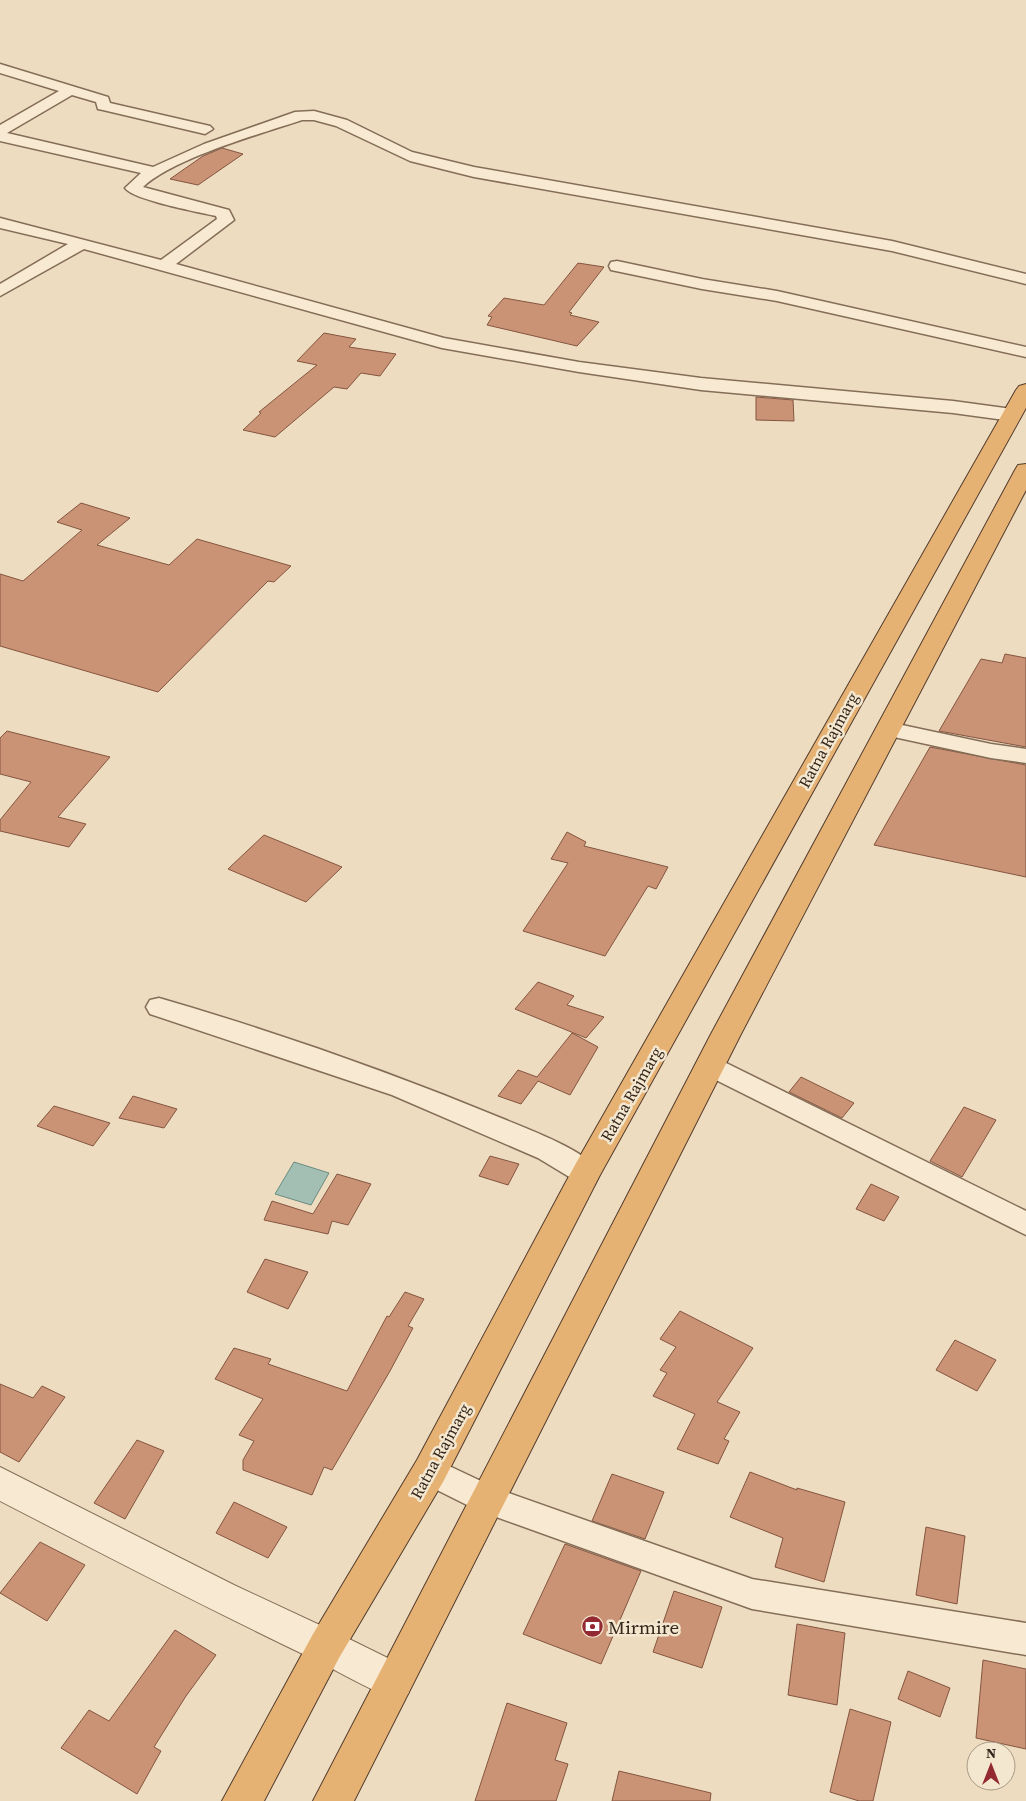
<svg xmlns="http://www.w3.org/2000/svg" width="1026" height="1801" font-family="'Source Serif 4',serif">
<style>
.water{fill:#a3bfb4;stroke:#6a8c81}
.building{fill:#ca9376;stroke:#84553f}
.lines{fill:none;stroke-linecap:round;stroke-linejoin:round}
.minor-casing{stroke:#856d58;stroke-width:3}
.tertiary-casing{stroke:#856d58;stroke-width:2}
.trunk-casing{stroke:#533c2d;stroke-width:2}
.minor{fill:#f8ead2;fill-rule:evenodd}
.tertiary{fill:#f8ead2;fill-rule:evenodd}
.trunk{fill:#e6b274;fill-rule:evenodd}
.labels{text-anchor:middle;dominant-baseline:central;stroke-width:5;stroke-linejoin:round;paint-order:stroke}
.street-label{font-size:16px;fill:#35261c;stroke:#f4e7cf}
.near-poi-label{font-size:19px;fill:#35261c;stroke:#f4e7cf;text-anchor:start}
</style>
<rect width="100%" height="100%" fill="#eddcc0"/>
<polygon class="water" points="294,1162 329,1173 311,1205 275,1194"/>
<g class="building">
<polygon points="222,148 243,154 198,185 170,179 203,156"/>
<polygon points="578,263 604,267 569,312 572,313 570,315 599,322 577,346 487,325 492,317 488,316 504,298 544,305"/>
<polygon points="324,333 356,339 349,347 396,354 380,376 361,373 347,389 334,387 275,437 243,430 261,413 259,412 317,365 297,361"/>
<polygon points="756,397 793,400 794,421 756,420"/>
<polygon points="81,503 130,518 97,545 169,565 197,539 291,566 274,582 268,581 158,692 0,646 0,574 23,581 82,530 57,522"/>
<polygon points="1005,654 1026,658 1026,747 939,731 981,659 1002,663"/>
<polygon points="7,731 110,757 58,817 86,824 69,847 0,831 0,820 31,782 0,774 0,738"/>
<polygon points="930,747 1026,765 1026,877 874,845"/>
<polygon points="567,832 586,842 584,846 668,867 656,889 648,886 605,956 523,931 568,863 551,859"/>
<polygon points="264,835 342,867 306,902 228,869"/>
<polygon points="538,982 574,996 567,1005 604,1017 586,1038 515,1009"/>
<polygon points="572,1033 598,1047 570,1095 538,1081 521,1104 498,1096 518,1070 537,1077"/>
<polygon points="801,1077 854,1103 842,1118 789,1092"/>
<polygon points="133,1096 177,1109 164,1128 119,1118"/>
<polygon points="54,1106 110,1123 93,1146 37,1126"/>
<polygon points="964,1107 996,1120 962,1177 930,1161"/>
<polygon points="490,1156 519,1164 508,1185 479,1176"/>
<polygon points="337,1174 371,1184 348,1225 332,1221 328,1234 264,1220 272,1201 313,1214"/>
<polygon points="871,1184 899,1197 884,1221 856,1209"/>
<polygon points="265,1259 308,1272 288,1309 247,1292"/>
<polygon points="405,1292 424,1299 408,1326 413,1328 390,1371 332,1470 324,1467 312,1495 243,1470 243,1460 254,1441 239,1435 263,1399 215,1379 234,1348 271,1359 268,1364 347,1391 387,1316 389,1317"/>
<polygon points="680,1311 753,1348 717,1402 740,1412 724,1439 729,1441 718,1464 677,1449 695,1414 653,1396 667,1373 660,1370 676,1347 660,1339"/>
<polygon points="955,1340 996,1360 977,1391 936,1370"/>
<polygon points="0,1384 33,1398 42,1386 65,1397 19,1462 0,1452"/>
<polygon points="137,1440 164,1451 125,1519 94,1503"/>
<polygon points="750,1472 797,1490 797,1488 845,1502 824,1582 775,1567 783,1538 730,1517"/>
<polygon points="612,1474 664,1492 645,1539 592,1521"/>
<polygon points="234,1502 287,1527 268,1558 216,1533"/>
<polygon points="926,1527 965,1536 957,1604 916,1595"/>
<polygon points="40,1542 85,1565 47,1621 0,1593"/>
<polygon points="565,1544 641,1571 601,1664 523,1634"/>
<polygon points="674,1591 722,1607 702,1668 653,1652"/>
<polygon points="797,1624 845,1633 837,1705 788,1695"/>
<polygon points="175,1630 216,1655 186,1696 154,1747 161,1751 137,1794 61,1748 89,1710 109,1721"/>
<polygon points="983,1660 1026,1669 1026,1749 976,1738"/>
<polygon points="908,1671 950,1688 940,1717 898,1699"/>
<polygon points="507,1703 567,1723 555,1760 568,1764 556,1801 475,1801"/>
<polygon points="850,1709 891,1722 873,1801 859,1801 830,1792"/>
<polygon points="619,1771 711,1793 710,1801 612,1801"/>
</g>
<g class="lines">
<defs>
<g id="minor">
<path d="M 0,64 L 108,97 L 110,103 L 210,126 L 213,129 L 205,134 L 103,110 L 98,109 L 96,102 L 72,95 L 7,133 L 153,167 L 204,144 L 295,112 L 314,111 L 347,120 L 412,152 L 474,167 L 892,241 L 1026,274 L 1026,284 L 892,251 L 474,177 L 410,161 L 336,126 L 314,120 L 302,120 C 260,134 174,158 143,187 L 229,210 L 234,220 L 176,264 L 444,338 L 579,362 L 701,378 L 953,401 L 1012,409 L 1019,411 L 1021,415 L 1019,419 L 1012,421 L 953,413 L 701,390 L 579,372 L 442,348 L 84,249 L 0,296 L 0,284 L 68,244 L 0,228 L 0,218 L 161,260 L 217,219 L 216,216 C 199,212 133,200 125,188 L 141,173 L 0,141 L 0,125 L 59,91 L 0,73 Z"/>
<polygon points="617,261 702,279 777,291 1026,347 1026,357 777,301 702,289 611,270 609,266 611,262"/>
<polygon points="888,722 991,744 1026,749 1026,763 991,758 880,734 877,729 880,724"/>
<path d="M 159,998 C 276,1032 393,1073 506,1120 C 529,1130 588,1151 600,1173 L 596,1181 L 586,1184 L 576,1181 L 538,1158 L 392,1095 L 150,1014 L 146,1007 L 150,1000 Z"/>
<polygon points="710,1055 1026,1211 1026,1235 700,1072 696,1065 700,1058"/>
<polygon points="430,1457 500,1490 752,1579 1026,1623 1026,1655 752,1609 477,1510 419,1481 414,1471 419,1461"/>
</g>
<path id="tertiary" d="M 0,1467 L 234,1585 L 339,1634 L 408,1668 L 413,1681 L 408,1694 L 394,1699 C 363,1687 335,1669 305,1655 C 202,1606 101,1553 0,1501 Z"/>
<g id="trunk">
<polygon points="1026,384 1026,408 600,1175 443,1482 339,1658 264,1801 222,1801 313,1634 417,1460 575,1165 1016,390 1019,386"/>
<polygon points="1026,464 1026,490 741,1034 354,1801 313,1801 711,1034 1015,470 1018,465"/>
</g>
</defs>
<use href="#minor" class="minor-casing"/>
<use href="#tertiary" class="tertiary-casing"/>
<use href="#trunk" class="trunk-casing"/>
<use href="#minor" class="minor"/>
<use href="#tertiary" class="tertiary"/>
<use href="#trunk" class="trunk"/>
</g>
<defs>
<symbol id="bank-disc" viewBox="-11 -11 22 22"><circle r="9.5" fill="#932a32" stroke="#f4e7cf"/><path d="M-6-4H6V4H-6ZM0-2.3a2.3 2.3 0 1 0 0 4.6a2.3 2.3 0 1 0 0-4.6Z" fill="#fff"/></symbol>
</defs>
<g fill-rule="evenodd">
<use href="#bank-disc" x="580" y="1614" width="25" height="25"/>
</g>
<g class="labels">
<g class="street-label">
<text transform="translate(828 740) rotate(-61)">Ratna Rajmarg</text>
<text transform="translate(631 1094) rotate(-60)">Ratna Rajmarg</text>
<text transform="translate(440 1451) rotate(-61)">Ratna Rajmarg</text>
</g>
<g class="near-poi-label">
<text x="608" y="1627">Mirmire</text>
</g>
</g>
<g transform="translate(991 1766)"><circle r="24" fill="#f4e7cf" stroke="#a89a87"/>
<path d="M0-4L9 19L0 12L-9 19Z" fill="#932a32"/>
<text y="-8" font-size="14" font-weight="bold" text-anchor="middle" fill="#35261c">N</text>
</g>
</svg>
